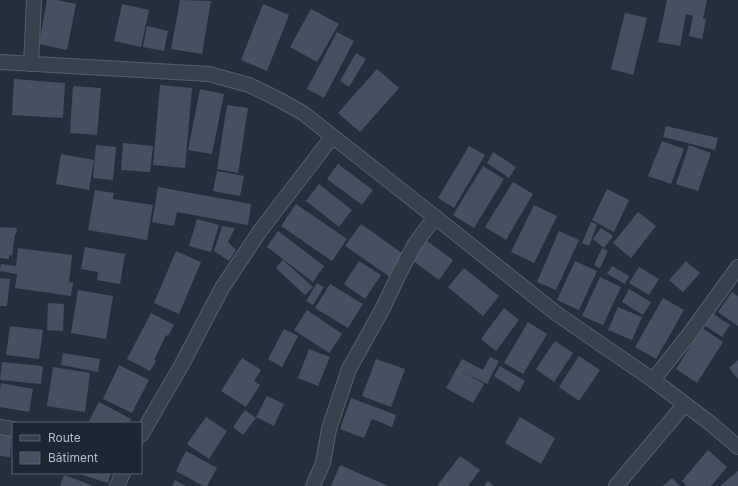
<svg xmlns="http://www.w3.org/2000/svg" width="738" height="486" font-family="Inter,sans-serif">
<style>
.building{fill:#455162}
.lines{fill:none;stroke-linecap:round;stroke-linejoin:round}
.street-casing{stroke:#565f6c;stroke-width:16}
.street{stroke:#38414e;stroke-width:14}
</style>
<rect width="100%" height="100%" fill="#242f3e"/>
<g class="building">
<polygon points="47,0 57,0 76,4 67,50 39,44"/>
<polygon points="180,0 211,1 202,54 171,49"/>
<polygon points="667,0 707,0 703,18 706,19 702,39 689,36 693,16 686,14 680,46 658,42"/>
<polygon points="122,4 149,10 141,47 114,41"/>
<polygon points="263,4 289,15 267,71 241,60"/>
<polygon points="311,9 339,24 317,62 290,47"/>
<polygon points="625,13 647,18 633,75 611,69"/>
<polygon points="147,26 168,31 164,51 143,47"/>
<polygon points="337,32 354,41 324,98 307,89"/>
<polygon points="356,53 366,59 349,87 340,81"/>
<polygon points="377,69 399,88 360,132 338,113"/>
<polygon points="14,79 65,83 63,118 12,115"/>
<polygon points="160,85 192,88 185,168 153,165"/>
<polygon points="73,86 101,88 97,135 70,133"/>
<polygon points="200,89 224,94 212,154 188,150"/>
<polygon points="227,105 248,108 238,173 217,169"/>
<polygon points="666,126 718,138 715,150 663,137"/>
<polygon points="662,141 684,149 671,184 648,176"/>
<polygon points="123,143 153,146 150,172 121,170"/>
<polygon points="96,145 116,147 113,180 93,178"/>
<polygon points="689,145 711,153 698,191 676,184"/>
<polygon points="469,146 485,155 454,208 438,198"/>
<polygon points="493,152 516,167 509,178 487,163"/>
<polygon points="61,154 94,160 89,190 56,184"/>
<polygon points="338,164 373,190 362,205 327,179"/>
<polygon points="483,166 504,179 474,228 453,215"/>
<polygon points="217,171 244,176 240,196 213,191"/>
<polygon points="513,182 533,194 506,240 485,227"/>
<polygon points="319,184 352,210 339,227 306,201"/>
<polygon points="158,187 251,204 248,225 177,212 174,226 152,222"/>
<polygon points="607,189 629,200 614,232 592,220"/>
<polygon points="95,190 114,193 113,199 153,205 147,240 88,230"/>
<polygon points="296,204 347,239 332,261 281,226"/>
<polygon points="534,205 557,216 534,263 511,252"/>
<polygon points="638,212 656,226 631,258 613,243"/>
<polygon points="197,219 219,225 211,252 189,246"/>
<polygon points="591,222 597,224 589,246 582,243"/>
<polygon points="361,224 406,256 390,277 345,246"/>
<polygon points="222,226 235,228 228,242 236,250 229,261 214,251"/>
<polygon points="0,227 17,228 16,234 15,234 12,256 9,255 9,259 0,258"/>
<polygon points="601,228 613,236 604,248 593,239"/>
<polygon points="278,231 324,266 313,282 267,247"/>
<polygon points="559,231 579,240 556,290 537,282"/>
<polygon points="423,238 453,260 439,280 409,258"/>
<polygon points="85,247 125,254 120,284 97,280 98,272 81,269"/>
<polygon points="18,248 72,255 69,282 73,283 71,296 15,288 17,274 0,271 0,269 1,264 16,266"/>
<polygon points="602,248 608,251 600,268 594,265"/>
<polygon points="176,251 201,262 179,314 154,303"/>
<polygon points="283,260 313,287 305,295 276,268"/>
<polygon points="359,261 381,275 365,299 344,284"/>
<polygon points="575,261 597,271 579,310 557,300"/>
<polygon points="686,261 700,273 683,292 669,280"/>
<polygon points="612,266 629,276 625,284 607,274"/>
<polygon points="639,267 659,279 649,295 629,283"/>
<polygon points="464,268 499,296 483,316 448,287"/>
<polygon points="600,277 621,287 603,325 582,316"/>
<polygon points="0,278 10,279 7,306 0,306"/>
<polygon points="317,283 324,287 313,305 306,301"/>
<polygon points="330,284 363,304 348,328 315,308"/>
<polygon points="629,289 651,302 643,315 622,302"/>
<polygon points="78,290 113,296 106,339 71,333"/>
<polygon points="732,292 738,296 738,326 718,312"/>
<polygon points="663,298 684,310 656,359 635,347"/>
<polygon points="48,303 64,304 63,331 47,330"/>
<polygon points="618,307 642,317 632,340 608,330"/>
<polygon points="504,308 519,320 496,351 481,339"/>
<polygon points="307,310 342,334 329,353 294,330"/>
<polygon points="151,313 174,325 168,336 166,335 154,360 156,361 150,371 127,359"/>
<polygon points="712,313 730,325 722,337 704,325"/>
<polygon points="528,322 547,334 523,374 504,363"/>
<polygon points="10,326 43,330 39,359 6,355"/>
<polygon points="702,328 723,342 697,383 676,369"/>
<polygon points="284,329 298,336 282,367 268,359"/>
<polygon points="555,341 573,353 554,382 536,369"/>
<polygon points="309,349 330,357 318,386 298,378"/>
<polygon points="63,353 100,359 98,372 61,365"/>
<polygon points="579,356 600,370 579,401 559,387"/>
<polygon points="490,357 499,361 487,384 463,372 484,384 473,403 446,388 462,359 483,370"/>
<polygon points="242,358 261,370 254,381 260,385 246,407 221,391"/>
<polygon points="376,359 405,369 391,407 362,396"/>
<polygon points="738,360 738,379 729,368"/>
<polygon points="2,362 43,366 41,384 0,380"/>
<polygon points="119,365 149,380 132,413 103,399"/>
<polygon points="500,366 525,381 519,392 494,376"/>
<polygon points="53,367 90,373 85,412 47,406"/>
<polygon points="1,383 33,389 29,412 0,407 0,389"/>
<polygon points="267,396 284,404 274,426 256,417"/>
<polygon points="351,398 396,415 392,427 372,419 364,438 340,429"/>
<polygon points="99,402 131,419 129,423 93,423 89,421"/>
<polygon points="245,410 256,418 243,435 233,427"/>
<polygon points="206,417 227,431 209,459 187,444"/>
<polygon points="520,417 555,438 541,464 505,443"/>
<polygon points="0,430 12,431 10,457 0,456"/>
<polygon points="708,450 727,467 711,486 687,486 682,481"/>
<polygon points="186,451 217,468 207,486 203,486 176,471"/>
<polygon points="460,456 480,470 468,486 437,486"/>
<polygon points="340,465 388,486 331,486"/>
<polygon points="738,471 738,486 720,486"/>
<polygon points="76,473 111,473 108,483"/>
<polygon points="64,475 91,485 91,486 60,486"/>
<polygon points="672,478 680,486 663,486"/>
<polygon points="175,480 186,486 172,486"/>
<polygon points="488,481 494,486 484,486"/>
</g>
<g class="lines">
<defs>
<g id="street">
<polyline points="0,62 209,74 249,85 278,99 303,113 454,232 557,314 653,380 710,423 738,447"/>
<polyline points="31,64 34,0"/>
<polyline points="653,380 688,336 738,267"/>
<polyline points="0,427 13,429"/>
<polyline points="141,435 181,366 222,288 260,231 332,137"/>
<polyline points="117,486 123,473"/>
<polyline points="313,486 323,463 329,429 349,369 383,308 399,274 415,244 435,217"/>
<polyline points="616,486 685,404"/>
</g>
</defs>
<use href="#street" class="street-casing"/>
<use href="#street" class="street"/>
</g>
<rect x="12" y="422" width="130" height="52" fill="#1d2633" stroke="#59626f"/>
<rect x="20" y="435" width="20" height="6" fill="#38414e" stroke="#59626f"/>
<text x="48" y="442" font-size="12" fill="#b4bcc9">Route</text>
<rect x="20" y="452" width="20" height="12" fill="#455162" stroke="#59626f"/>
<text x="48" y="462" font-size="12" fill="#b4bcc9">Bâtiment</text>
</svg>
